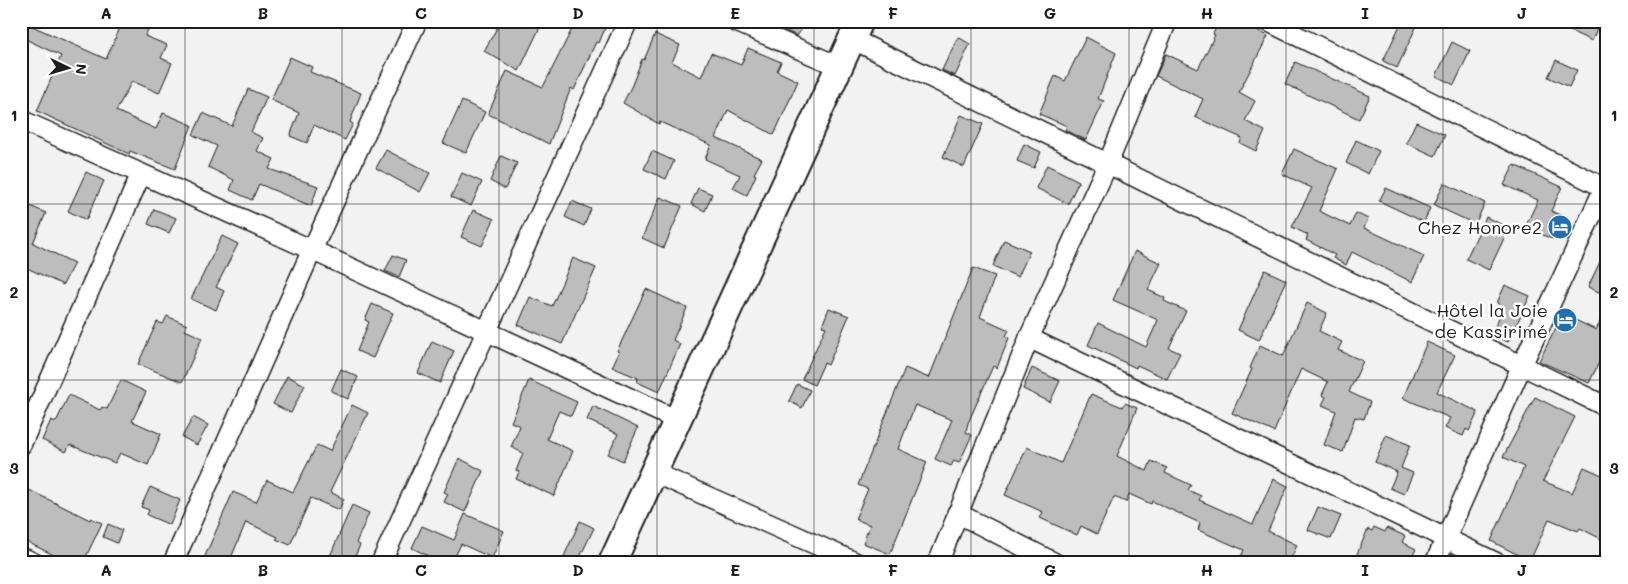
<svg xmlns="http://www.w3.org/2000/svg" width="1628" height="584" font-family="Mali,sans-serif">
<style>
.building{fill:#bdbdbd;stroke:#1c1c1c}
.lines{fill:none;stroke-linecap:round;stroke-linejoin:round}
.street-casing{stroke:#1c1c1c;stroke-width:22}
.secondary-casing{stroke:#1c1c1c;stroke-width:30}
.street{stroke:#fff;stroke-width:19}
.secondary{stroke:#fff;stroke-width:26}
.grid{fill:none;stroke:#1c1c1c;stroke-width:1;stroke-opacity:0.55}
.labels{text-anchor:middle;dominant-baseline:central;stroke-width:5;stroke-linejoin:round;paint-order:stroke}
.poi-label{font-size:18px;fill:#1c1c1c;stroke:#fff;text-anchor:end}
.neatline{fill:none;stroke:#1c1c1c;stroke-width:2}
.grid-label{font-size:16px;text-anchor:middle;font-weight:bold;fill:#1c1c1c}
</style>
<rect width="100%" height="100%" fill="#f2f2f2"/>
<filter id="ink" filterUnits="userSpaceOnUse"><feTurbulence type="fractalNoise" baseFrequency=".02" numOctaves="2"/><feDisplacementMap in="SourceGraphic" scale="10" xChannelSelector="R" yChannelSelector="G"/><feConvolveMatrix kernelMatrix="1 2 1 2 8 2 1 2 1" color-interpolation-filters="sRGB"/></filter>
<g filter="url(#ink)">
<g class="building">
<polygon points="21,21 106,59 123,21 152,21 145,36 167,45 161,58 172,63 159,93 132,81 116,111 156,129 163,113 192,125 175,169 130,151 129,154 37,111 61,56 21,37"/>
<polygon points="501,21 533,21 541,25 519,71 484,51"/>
<polygon points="576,21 608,21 599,43 596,42 574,90 571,88 549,144 488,114 507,71 543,87"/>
<polygon points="767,21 796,21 804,26 797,36"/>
<polygon points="1219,21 1240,21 1268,36 1239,92 1255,101 1245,121 1265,131 1256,151 1240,143 1242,138 1195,117 1203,99 1156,76 1166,54 1198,69 1215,35 1213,34"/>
<polygon points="1402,21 1419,21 1397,68 1383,61"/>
<polygon points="1548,21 1600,21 1592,41"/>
<polygon points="655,34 680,45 672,62 701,77 711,53 741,65 748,48 781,62 777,71 798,81 774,135 728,110 716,138 762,159 754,174 756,175 747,195 733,188 740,175 705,159 711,145 660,122 659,124 623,103 632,85 642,59 644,60"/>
<polygon points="958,37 970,44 955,76 942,70"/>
<polygon points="1086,37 1116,53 1098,99 1104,101 1086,140 1065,130 1067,126 1039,114 1055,76 1065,81"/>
<polygon points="1452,42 1470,51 1454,85 1436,76"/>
<polygon points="290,57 312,67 310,72 361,93 350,122 353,124 345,140 314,125 307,143 290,136 299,113 271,100"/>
<polygon points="1556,60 1577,70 1569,87 1548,77"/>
<polygon points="1295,62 1370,96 1359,119 1285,84"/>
<polygon points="248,89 267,97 251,132 263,138 257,151 274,159 269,169 318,186 311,206 259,184 252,200 230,190 234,180 208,167 217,146 193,135 203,113 232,126"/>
<polygon points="462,101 485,112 466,153 443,143"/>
<polygon points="961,115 983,124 964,167 943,157"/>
<polygon points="1416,122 1445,135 1435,156 1406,143"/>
<polygon points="1356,140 1379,151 1368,174 1346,163"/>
<polygon points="1024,144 1041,152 1034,168 1017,161"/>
<polygon points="1294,149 1338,169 1319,211 1350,226 1356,213 1368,219 1364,228 1424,256 1412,282 1352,252 1346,265 1333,258 1335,255 1306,240 1308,235 1292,227 1312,188 1282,174"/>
<polygon points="386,150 430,173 420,192 376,168"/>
<polygon points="652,151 674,161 666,179 644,169"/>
<polygon points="501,156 517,163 505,189 490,181"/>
<polygon points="1047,165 1079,181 1068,204 1036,188"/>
<polygon points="1514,165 1562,187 1551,211 1562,216 1552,239 1525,227 1538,200 1504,185"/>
<polygon points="86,172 104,181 86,220 68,211"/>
<polygon points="462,173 482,182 471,206 451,197"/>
<polygon points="1444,183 1485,203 1475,224 1434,205"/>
<polygon points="698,188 712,194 705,211 691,204"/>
<polygon points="1386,188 1430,208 1424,222 1379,201"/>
<polygon points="660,197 682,206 664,248 642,238"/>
<polygon points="572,201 591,209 584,226 565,217"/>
<polygon points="21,202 46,213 33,243 74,263 63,285 23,266 21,270"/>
<polygon points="154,209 176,218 169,233 148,224"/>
<polygon points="473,210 494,219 482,246 461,237"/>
<polygon points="1486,217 1509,228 1489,270 1466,259"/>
<polygon points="222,236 238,244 216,287 224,291 216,310 191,299"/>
<polygon points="1004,240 1030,251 1018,277 993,266"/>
<polygon points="1607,247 1607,296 1588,287"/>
<polygon points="1135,251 1161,263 1148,290 1165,298 1164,301 1186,311 1169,348 1180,353 1167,379 1137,365 1136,368 1088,345 1098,323 1146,347 1158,320 1113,300"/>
<polygon points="393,255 406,260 399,277 385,271"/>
<polygon points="573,258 596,268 562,344 518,325 530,297 552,306"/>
<polygon points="973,268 995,276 980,317 1009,330 1006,336 1009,338 997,368 993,366 990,373 968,423 966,432 972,435 959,463 954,461 951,466 935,459 952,420 915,405 898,449 927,462 890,554 863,543 870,525 855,519 868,489 858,485 905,368 929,378"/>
<polygon points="1265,270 1286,280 1259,340 1238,330"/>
<polygon points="1505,285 1530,296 1508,342 1491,335 1504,307 1497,303"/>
<polygon points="646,289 687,308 673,340 680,344 659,392 637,382 638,378 612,367 619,352 617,351"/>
<polygon points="1307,303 1327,313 1319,331 1342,342 1338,350 1363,361 1349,392 1370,402 1364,419 1355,417 1343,452 1324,445 1336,411 1322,405 1326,397 1322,395 1328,382 1301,369 1274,432 1232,413 1252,369 1250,368 1260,345 1283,356"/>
<polygon points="372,304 393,313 373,358 357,351 369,322 365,320"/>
<polygon points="829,308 849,316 828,365 824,363 814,385 802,379 826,327 822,326"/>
<polygon points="1607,308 1607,346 1589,383 1539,361 1563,314 1596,330"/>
<polygon points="167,316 187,325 185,330 202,338 182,382 138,364 157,322 163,324"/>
<polygon points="432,341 454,351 440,383 418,373"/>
<polygon points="1427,342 1455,355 1437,392 1478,412 1469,431 1466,429 1463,436 1445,428 1450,418 1403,398"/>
<polygon points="1032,368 1060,381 1050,402 1023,389"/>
<polygon points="341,369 358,377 348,399 331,391"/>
<polygon points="287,376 305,385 291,413 273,404"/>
<polygon points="121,380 146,392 132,421 161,434 148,465 120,453 115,463 70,445 66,452 42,440 51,420 56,422 69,395 100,410 102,407 107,409"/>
<polygon points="529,380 577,402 571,416 559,411 547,439 573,451 554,496 516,479 519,472 516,471 523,453 511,447 520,426 511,422"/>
<polygon points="797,384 810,390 802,408 789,401"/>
<polygon points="1091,394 1122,407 1125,403 1137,408 1117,456 1147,471 1151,461 1167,468 1165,473 1191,485 1188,490 1201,496 1199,500 1253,524 1273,479 1288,486 1268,531 1297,545 1289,563 1238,563 1244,550 1198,530 1200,523 1152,501 1151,504 1129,494 1126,502 1114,497 1097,534 1081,526 1077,535 1040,518 1043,512 1005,495 1027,447 1061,463"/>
<polygon points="1535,397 1575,417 1543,481 1572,493 1584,467 1604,476 1603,479 1607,481 1607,542 1580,528 1578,531 1549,519 1530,561 1491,541 1524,467 1503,457"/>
<polygon points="352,405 368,413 330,492 344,499 339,510 311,498 290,545 276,539 278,537 246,522 229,563 202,563 233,492 256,502 267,480 293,492 317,445 330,451"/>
<polygon points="593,406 638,428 623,461 608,454 618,434 587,420"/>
<polygon points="193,417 208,425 197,445 182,437"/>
<polygon points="1386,435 1410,445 1401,468 1413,473 1404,494 1390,488 1397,472 1375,462"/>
<polygon points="459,458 483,471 465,512 444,502 448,494 444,492"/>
<polygon points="21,486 90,520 91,518 102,523 83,563 70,563 21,539"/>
<polygon points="150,487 180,500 170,525 147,515 149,510 141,507"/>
<polygon points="352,505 369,513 356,543 360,545 352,563 327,563"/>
<polygon points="1318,507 1341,516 1331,539 1308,530"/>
<polygon points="465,514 504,531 492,558 461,544 452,563 443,563 412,548 422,526 454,540"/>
<polygon points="580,521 594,528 577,563 561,563"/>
<polygon points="108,524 122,530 117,543 103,537"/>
<polygon points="1374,527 1385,532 1387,528 1405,536 1402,542 1416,549 1409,563 1390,563 1377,556 1374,563 1353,563 1368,529 1372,531"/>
</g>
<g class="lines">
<defs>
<g id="street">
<polyline points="734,21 838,66"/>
<polyline points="1267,21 1607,189"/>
<polyline points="852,39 1607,407"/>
<polyline points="21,120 312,250 677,420"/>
<polyline points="1029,338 1497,563"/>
<polyline points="21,445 141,174"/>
<polyline points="655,473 857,563"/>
<polyline points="957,513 1055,563"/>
<polyline points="21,557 34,563"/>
<polyline points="173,563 312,250 417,21"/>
<polyline points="381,563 628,21"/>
<polyline points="938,563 1029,338 1108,163 1167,21"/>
<polyline points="1435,563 1522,365 1607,182"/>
</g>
<polyline id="secondary" points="612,563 860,21"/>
</defs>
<use href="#street" class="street-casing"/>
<use href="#secondary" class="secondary-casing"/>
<use href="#street" class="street"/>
<use href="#secondary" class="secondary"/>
</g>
</g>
<path class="grid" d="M 185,21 L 185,563M 342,21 L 342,563M 499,21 L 499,563M 657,21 L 657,563M 814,21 L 814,563M 971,21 L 971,563M 1129,21 L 1129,563M 1286,21 L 1286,563M 1443,21 L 1443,563M 21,204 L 1607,204M 21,380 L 1607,380"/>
<defs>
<symbol id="hotel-disc" viewBox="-11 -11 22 22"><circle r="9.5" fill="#1f6fb2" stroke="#fff"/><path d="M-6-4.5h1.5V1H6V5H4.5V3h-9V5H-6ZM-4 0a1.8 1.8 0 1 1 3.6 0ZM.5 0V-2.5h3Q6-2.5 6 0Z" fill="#fff"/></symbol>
</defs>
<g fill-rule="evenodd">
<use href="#hotel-disc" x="1546" y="213" width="28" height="28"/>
<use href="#hotel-disc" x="1551" y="306" width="28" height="28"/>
</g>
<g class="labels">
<g class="poi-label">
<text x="1542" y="227">Chez Honore2</text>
<text x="1548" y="310">Hôtel la Joie<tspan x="1548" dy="21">de Kassirimé</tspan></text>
</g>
</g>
<rect width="1628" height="584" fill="none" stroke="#fff" stroke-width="55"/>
<g transform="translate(68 68) rotate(95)" stroke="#ffffff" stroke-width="4" paint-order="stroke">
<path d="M0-4L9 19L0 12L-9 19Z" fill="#1c1c1c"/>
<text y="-8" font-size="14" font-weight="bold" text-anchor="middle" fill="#1c1c1c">N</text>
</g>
<rect x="28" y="28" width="1572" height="528" class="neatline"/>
<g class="grid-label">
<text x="106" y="19">A</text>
<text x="263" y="19">B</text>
<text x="421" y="19">C</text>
<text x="578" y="19">D</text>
<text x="735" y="19">E</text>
<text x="893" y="19">F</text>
<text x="1050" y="19">G</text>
<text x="1207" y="19">H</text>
<text x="1365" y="19">I</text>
<text x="1522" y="19">J</text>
<text x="14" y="121">1</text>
<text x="1614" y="121">1</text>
<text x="14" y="298">2</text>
<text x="1614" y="298">2</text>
<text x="14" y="474">3</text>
<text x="1614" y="474">3</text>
<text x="106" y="576">A</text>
<text x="263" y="576">B</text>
<text x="421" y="576">C</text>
<text x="578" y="576">D</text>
<text x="735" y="576">E</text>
<text x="893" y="576">F</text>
<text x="1050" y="576">G</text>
<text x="1207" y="576">H</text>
<text x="1365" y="576">I</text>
<text x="1522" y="576">J</text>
</g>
</svg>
